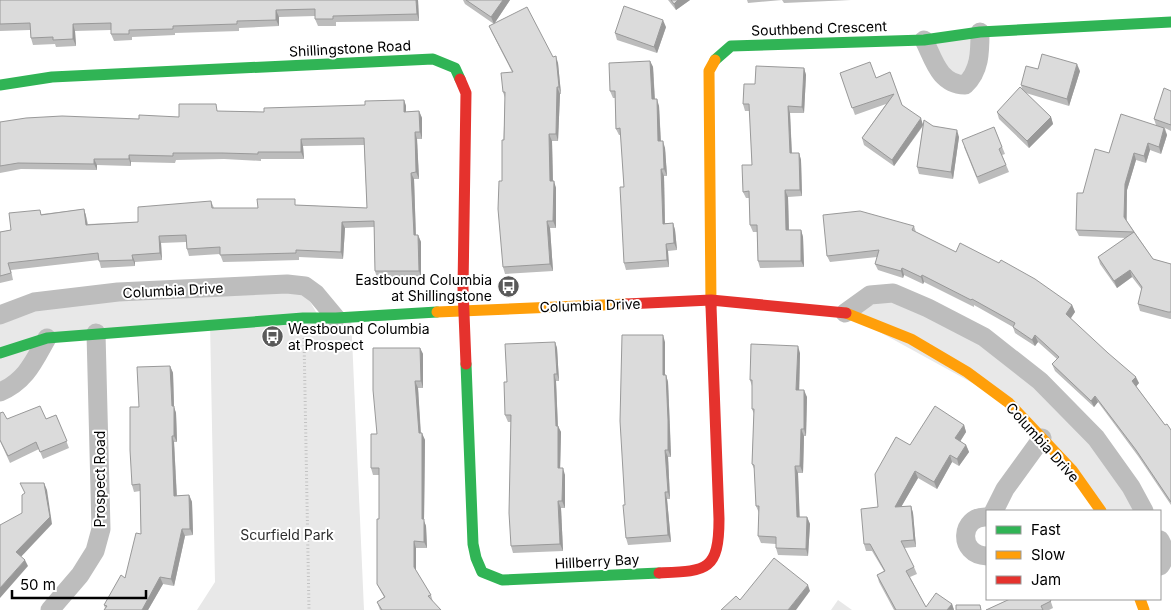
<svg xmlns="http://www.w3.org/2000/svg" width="1171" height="610" font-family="Inter,sans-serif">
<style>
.green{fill:#e8e8e8}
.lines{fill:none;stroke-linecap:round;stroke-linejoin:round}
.path{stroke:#c2c2c2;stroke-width:3;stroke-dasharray:1 2.5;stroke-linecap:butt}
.street{stroke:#bdbdbd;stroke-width:19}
.fast{stroke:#30b455;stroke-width:11}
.slow{stroke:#ff9f0a;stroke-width:11}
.jam{stroke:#e5322d;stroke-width:11}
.wall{fill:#bcbcbc}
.shaded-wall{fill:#999}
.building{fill:#dbdbdb;stroke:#999}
.labels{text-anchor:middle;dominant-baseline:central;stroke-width:4;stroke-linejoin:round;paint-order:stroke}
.street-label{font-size:14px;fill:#000;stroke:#fff}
.poi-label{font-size:14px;fill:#000;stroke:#fff;text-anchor:end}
.park-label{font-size:14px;fill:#2c2c2c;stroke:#fff}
</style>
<rect width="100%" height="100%" fill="#fff"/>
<g class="green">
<polygon points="980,32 980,52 955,85 924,40"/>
<polygon points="298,281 319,317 351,315 364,610 197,610 215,582 210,322 44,335 0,392 0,318 43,302"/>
<polygon points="893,293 1040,381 1144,511 1101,511 1009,403 845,313"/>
<polygon points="838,600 852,610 831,610"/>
</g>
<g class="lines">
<polyline class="path" points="304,338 309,610"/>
<g class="street">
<path d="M 924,40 C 934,60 939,84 965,85 C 980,71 980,52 980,32"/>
<polyline points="845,313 870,295 893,293 928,308 984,337 1040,381 1096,438 1131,487 1144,511"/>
<polyline points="0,315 34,302 118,292 287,284 305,286 316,294 336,318"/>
<path d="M 0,392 C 26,381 34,361 47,338"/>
<polyline points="994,511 1005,489 1042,438"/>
<path d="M 987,517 C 960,515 957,555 987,556"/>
<path d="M 1160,540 C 1165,549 1166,558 1160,566"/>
<polyline points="50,610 80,575 95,551 101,529 96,333"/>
</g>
<g class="fast">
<polyline points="715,60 731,46 924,40 980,32 1171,22"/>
<polyline points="0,85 52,77 433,59 455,68 460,79"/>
<polyline points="0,353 47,338 303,318 336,318 437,312"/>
<polyline points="466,364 473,544 476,558 482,572 502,580 659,573"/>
</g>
<g class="slow">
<polyline points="711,306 709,71 715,60"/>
<polyline points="437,312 626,304"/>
<polyline points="846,313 911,339 967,372 1009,403 1072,470 1101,511"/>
<polyline points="1140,599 1144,610"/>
</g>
<g class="jam">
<polyline points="460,79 466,93 463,288 466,364"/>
<polyline points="626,304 711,300 846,313"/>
<path d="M 659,573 C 706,571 719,572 719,519 L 711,306"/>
</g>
</g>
<g class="wall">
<polygon points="0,0 418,0 419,21 336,22 336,26 318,26 315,19 315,16 279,17 279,26 239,28 239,31 175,33 175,35 132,37 132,40 114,41 111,34 111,30 75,31 76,46 56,47 55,44 33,45 31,38 30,30 0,31"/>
<polygon points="463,0 510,0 494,24 553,57 558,63 561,94 560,94 558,141 552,141 553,181 556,188 556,228 550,228 553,271 505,274 503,267 502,181 505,98 503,92 512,72 492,33 489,26 494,24 465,4"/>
<polygon points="668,0 690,0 676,10"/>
<polygon points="747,0 851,0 784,3 782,0 748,3"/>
<polygon points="666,27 657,53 617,40 615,33"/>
<polygon points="650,61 653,67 655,99 659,106 661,141 665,148 667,176 664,176 665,223 673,223 675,230 677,250 668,251 669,267 626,270 624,263 624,187 621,135 619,135 616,129 615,98 613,98 610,91"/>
<polygon points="804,68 806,75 804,113 790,113 792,153 799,153 801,160 802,196 788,197 789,230 801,230 803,237 804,267 760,268 758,261 757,232 753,232 750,225 749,198 746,198 743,192 752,165 750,111 745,111 743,104 755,84"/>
<polygon points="1038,69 1080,71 1069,106 1026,93 1051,117 1053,124 1029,148 999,119 997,112 1022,89 1021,85"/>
<polygon points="890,72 902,105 923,124 933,126 959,137 953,179 919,174 917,167 923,126 894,166 864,145 862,138 886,104 855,115 840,73 876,78"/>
<polygon points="1171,91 1171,131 1165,128 1167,135 1161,154 1150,150 1146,163 1136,160 1127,190 1127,221 1153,259 1171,264 1171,319 1170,319 1140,311 1138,304 1142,290 1132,277 1117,288 1100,264 1098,257 1126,238 1079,236 1076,230 1083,193 1109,153 1156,125 1154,119"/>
<polygon points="404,100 406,106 406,112 419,111 422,118 422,139 417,139 419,179 414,179 416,235 418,235 421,242 421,277 377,278 375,271 374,227 345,228 343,259 299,257 299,260 223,262 220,254 189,256 187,249 186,242 161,243 162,260 135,262 135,266 101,268 99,260 11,270 13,280 0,283 0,232 11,230 42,214 84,209 86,216 88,224 138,222 211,201 214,208 258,208 297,205 367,208 364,145 303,146 304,159 261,159 261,161 224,159 176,160 175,163 131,162 131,166 97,165 97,170 21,169 0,173 0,122 139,119 179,117 219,111 264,112 365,105"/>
<polygon points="994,127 1005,154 1002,155 1009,172 979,184 964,147"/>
<polygon points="914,226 916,232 956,252 1072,305 1075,312 1070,318 1139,383 1136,386 1165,425 1171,430 1171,505 1138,456 1098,402 1094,407 1055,371 1052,364 1057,359 1038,342 1035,346 1015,333 1013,327 974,305 974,307 924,282 923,284 904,275 903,278 878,270 875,264 877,257 830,262 827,256"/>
<polygon points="555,342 557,348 559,381 556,381 558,426 561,432 560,468 565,475 565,508 561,508 563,551 513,553 511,546 511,422 508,422 505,415"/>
<polygon points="665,342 665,375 666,375 668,382 670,427 671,457 668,457 670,499 667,499 671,542 628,545 626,538 625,505"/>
<polygon points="420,348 423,354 423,388 418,388 421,433 425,440 424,521 426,526 427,548 416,548 416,571 431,595 433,602 441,610 380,610 377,602 384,597 380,590 377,584 379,519 379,475 373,475 371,468 377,434"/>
<polygon points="800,353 799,390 807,397 806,436 804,436 803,473 798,473 799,517 807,517 810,524 808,556 778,555 776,548 776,544 761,543 758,536 759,513 756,506 755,471 752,464 754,414 752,409 752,386 750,380"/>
<polygon points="170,366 173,373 174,407 176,413 177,442 174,442 177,496 189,495 192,502 193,535 185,536 174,586 163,584 148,610 104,610 105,608 104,605 125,578 141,534 140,491 134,492 132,485 139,407"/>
<polygon points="0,413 7,419 46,419 56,415 69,448 43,459 39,449 10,463 0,441"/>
<polygon points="964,425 966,432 960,441 966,445 969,452 959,466 952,462 937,489 918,478 901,507 911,506 913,513 916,547 904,548 914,567 917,574 910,577 926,607 952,604 954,610 894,610 879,582 877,575 884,571 872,551 866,551 864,544 878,507 910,445"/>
<polygon points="1010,599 1051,599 1050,599 1053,608 1049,610 986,610"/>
</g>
<g class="shaded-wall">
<polygon points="416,0 418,0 419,21 417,14"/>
<polygon points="503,0 510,0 494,24 491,17"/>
<polygon points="678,0 690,0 676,10 674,4"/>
<polygon points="276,10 279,17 279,26 276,20"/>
<polygon points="663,20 666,27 657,53 654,47"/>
<polygon points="73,24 75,31 76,46 73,39"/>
<polygon points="556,56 558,63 561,94 559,87"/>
<polygon points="650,61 653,67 655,106 652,99"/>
<polygon points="1077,64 1080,71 1069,106 1067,99"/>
<polygon points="804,68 806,75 804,113 802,107"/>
<polygon points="557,87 560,94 558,141 556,134"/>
<polygon points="657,99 659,106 661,148 658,141"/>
<polygon points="404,100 406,106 406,119 404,112"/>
<polygon points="788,106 790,113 792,160 790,153"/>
<polygon points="419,111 422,118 422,139 420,132"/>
<polygon points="1051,117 1053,124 1029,148 1027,141"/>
<polygon points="921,118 923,125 894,166 892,160"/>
<polygon points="1164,128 1167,135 1161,154 1159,147"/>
<polygon points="957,130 959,137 953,179 951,172"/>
<polygon points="415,132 417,139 419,179 416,172"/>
<polygon points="549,134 552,141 553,188 550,181"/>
<polygon points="301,139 303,146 304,159 301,152"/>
<polygon points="663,141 665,148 667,176 664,169"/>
<polygon points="1148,143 1150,150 1146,163 1144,156"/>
<polygon points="799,153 801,160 802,196 800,190"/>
<polygon points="1134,153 1136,160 1127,190 1126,224 1124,217 1125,184"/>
<polygon points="129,155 131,162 131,166 129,159"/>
<polygon points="94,159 97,165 97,170 94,164"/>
<polygon points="661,169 664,176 665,230 663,224"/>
<polygon points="411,173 414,179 416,242 414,235"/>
<polygon points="554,181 556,188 556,228 553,221"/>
<polygon points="785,190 788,197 789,237 786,230"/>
<polygon points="84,209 86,216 88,231 86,225"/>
<polygon points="547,221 550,228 553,271 550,264"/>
<polygon points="342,222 345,228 343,259 341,252"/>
<polygon points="673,223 675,230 677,250 674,243"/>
<polygon points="801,230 803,237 804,267 801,261"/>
<polygon points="418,235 421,242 421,277 419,271"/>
<polygon points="159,236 161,243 162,260 160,253"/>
<polygon points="666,244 668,251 669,267 667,260"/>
<polygon points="132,255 135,262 135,266 133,260"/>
<polygon points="902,268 904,275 903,278 901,271"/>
<polygon points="1130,270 1132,277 1117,288 1114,281"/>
<polygon points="922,275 924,282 923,284 921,277"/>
<polygon points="1072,305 1075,312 1069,321 1066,314"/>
<polygon points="663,335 665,342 665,382 663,375"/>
<polygon points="1035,335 1038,342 1035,346 1032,340"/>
<polygon points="555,342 557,348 559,381 557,374"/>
<polygon points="798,346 800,353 799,397 796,390"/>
<polygon points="420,348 423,354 423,388 421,381"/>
<polygon points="170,366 173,373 174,407 176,413 177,442 174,436 172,406"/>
<polygon points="554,374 556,381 558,431 558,426 561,432 560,475 558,468"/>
<polygon points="666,375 668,382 671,457 668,450"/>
<polygon points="1136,377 1139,383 1135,388 1132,381"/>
<polygon points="415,381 418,388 421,440 419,433"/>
<polygon points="804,390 807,397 806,436 804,429"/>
<polygon points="1095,396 1098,402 1094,407 1091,401"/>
<polygon points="964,425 966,432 958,445 955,438"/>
<polygon points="801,429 804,436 803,473 800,466"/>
<polygon points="422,433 425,440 424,521 426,526 427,548 424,542 422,519"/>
<polygon points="172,436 174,442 177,503 174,496"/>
<polygon points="966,445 969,452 959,466 957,459"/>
<polygon points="665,450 668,457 670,499 668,492"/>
<polygon points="950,455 952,462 937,489 934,482"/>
<polygon points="795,466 798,473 800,523 797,517"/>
<polygon points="563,468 565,475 565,508 562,501"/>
<polygon points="915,471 918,478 897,514 895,507"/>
<polygon points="44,483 47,490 52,524 19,559 16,552"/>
<polygon points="665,492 667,499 671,542 668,535"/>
<polygon points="189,495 192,502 193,535 190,529"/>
<polygon points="558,501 561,508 563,551 560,544"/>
<polygon points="911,506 913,513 916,547 914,540"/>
<polygon points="807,517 810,524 808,556 806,549"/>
<polygon points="182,529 185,536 174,586 171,579"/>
<polygon points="414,541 416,548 416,574 414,567"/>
<polygon points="25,560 28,566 0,598 0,588"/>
<polygon points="160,577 163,584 148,610 142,610"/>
<polygon points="808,585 810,591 796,610 788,610"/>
<polygon points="952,604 954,610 947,610"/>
</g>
<g class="building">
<polygon points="0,0 416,0 417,14 333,16 333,19 315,19 315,9 276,10 276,20 237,21 237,24 173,26 173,29 129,30 129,34 111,34 111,23 73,24 73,39 53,40 53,37 31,38 30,23 0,24"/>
<polygon points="466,0 503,0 491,17"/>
<polygon points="671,0 678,0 674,4"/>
<polygon points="624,6 663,20 654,47 615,33"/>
<polygon points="527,7 553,57 556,56 559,87 557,87 556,134 549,134 550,181 554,181 553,221 547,221 550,264 503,267 498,209 499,181 502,181 502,140 504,140 505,92 503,92 501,73 513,72 489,26"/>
<polygon points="1042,54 1077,64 1067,99 1021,85 1026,66 1038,69"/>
<polygon points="650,61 652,99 657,99 658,141 663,141 664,169 661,169 663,224 673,223 674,243 666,244 667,260 624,263 620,187 624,187 620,128 616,129 615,91 610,91 609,63"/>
<polygon points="870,62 876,78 890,72 902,105 921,118 892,160 862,138 894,94 852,108 840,73"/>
<polygon points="756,66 804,68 802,107 788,106 790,153 799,153 800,190 785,190 786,230 801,230 801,261 758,261 757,225 750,225 749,191 743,192 742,165 752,165 749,104 743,104 744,84 755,84"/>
<polygon points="1020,87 1051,117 1027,141 997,112"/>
<polygon points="1164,88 1171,91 1171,125 1154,119"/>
<polygon points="404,100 404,112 419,111 420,132 415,132 416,172 411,173 414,235 418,235 419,271 375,271 374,221 342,222 341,252 296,250 296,253 220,255 220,247 187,249 186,235 159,236 160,253 132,255 133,260 99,261 98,253 8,263 11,273 0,276 0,232 11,230 9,213 40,210 41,215 84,209 86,225 138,222 138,207 211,201 212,208 258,208 257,199 295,199 295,205 367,208 364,138 301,139 301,152 258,152 258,154 222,153 173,153 173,156 129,155 129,159 94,159 94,164 18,163 0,166 0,122 26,118 62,116 139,119 139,115 179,117 179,104 216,104 217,111 264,112 264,108 365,105 365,101"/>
<polygon points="1121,114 1164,128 1159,147 1148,143 1144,156 1134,153 1125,184 1124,217 1134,232 1076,230 1077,193 1083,193 1095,149 1109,153"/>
<polygon points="924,120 933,126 957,130 951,172 917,167"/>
<polygon points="994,127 1002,147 999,149 1006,165 977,177 962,140"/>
<polygon points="860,211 914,226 912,230 956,252 960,243 999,263 1001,260 1035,279 1072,305 1066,314 1108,353 1136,377 1132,381 1165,425 1167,424 1171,430 1171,502 1136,450 1095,396 1091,401 1052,364 1059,357 1035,335 1032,340 1013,327 1015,323 972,299 971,300 922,275 921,277 902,268 901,271 875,264 879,250 827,256 823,215"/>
<polygon points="1134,232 1153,259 1171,264 1171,312 1168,312 1138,304 1142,287 1130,270 1114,281 1098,257"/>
<polygon points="622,335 663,335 663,375 666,375 668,420 668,450 665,450 668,492 665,492 668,535 626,538 623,505 625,505 620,421"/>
<polygon points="555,342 557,374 554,374 556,426 558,426 558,468 563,468 562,501 558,501 560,544 511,546 509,513 511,415 505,415 504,382 507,382 505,344"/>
<polygon points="751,344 798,346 796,390 804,390 804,429 801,429 800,466 795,466 797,517 807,517 806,549 776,548 776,537 758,536 759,506 756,506 754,465 752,464 754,409 752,409 752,380 750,380"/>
<polygon points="373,348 420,348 421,381 415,381 419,433 422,433 422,519 424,519 424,542 414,541 414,567 431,595 428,596 441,610 382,610 377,602 385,597 377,584 377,519 379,519 379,468 371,468 371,434 377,434 373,390"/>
<polygon points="170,366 172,406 174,406 174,436 172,436 174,496 189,495 190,529 182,529 171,579 160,577 142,610 104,610 107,606 104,605 121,575 125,578 136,533 141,534 140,484 132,485 130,450 130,407 139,407 137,367"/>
<polygon points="40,406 46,419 56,415 67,441 40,452 36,442 8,456 0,440 0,413 3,412 7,419"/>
<polygon points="935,406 964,425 955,438 966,445 957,459 950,455 934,482 915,471 895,507 911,506 914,540 901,541 914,567 906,571 926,607 936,593 952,604 947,610 896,610 877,575 885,571 870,544 864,544 861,509 878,507 875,474 896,437 910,445"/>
<polygon points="20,483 44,483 50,517 16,552 25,560 0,588 0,525 22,513 22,495 25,493"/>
<polygon points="774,558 808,585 788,610 721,610 736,596 740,600"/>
<polygon points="1010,599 1050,599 1051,601 1041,606 1043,610 986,610"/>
<polygon points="956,605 980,605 981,610 956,610"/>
</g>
<defs>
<symbol id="bus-disc" viewBox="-11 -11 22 22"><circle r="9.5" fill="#595959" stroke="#fff"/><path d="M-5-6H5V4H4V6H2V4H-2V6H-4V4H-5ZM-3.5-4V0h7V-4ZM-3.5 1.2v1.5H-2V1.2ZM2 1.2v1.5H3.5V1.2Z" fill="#fff"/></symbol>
</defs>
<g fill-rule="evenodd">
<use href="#bus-disc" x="496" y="274" width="25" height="25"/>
<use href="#bus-disc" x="260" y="324" width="25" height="25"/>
</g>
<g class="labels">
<g class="street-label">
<text transform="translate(819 28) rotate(-2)">Southbend Crescent</text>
<text transform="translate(350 48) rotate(-3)">Shillingstone Road</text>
<text transform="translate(173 290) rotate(-3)">Columbia Drive</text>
<text transform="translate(590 305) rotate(-2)">Columbia Drive</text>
<text transform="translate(1043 442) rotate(48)">Columbia Drive</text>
<text transform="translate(99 479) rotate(-90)">Prospect Road</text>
<text transform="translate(597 561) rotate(-3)">Hillberry Bay</text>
</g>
<g class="poi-label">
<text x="492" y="279">Eastbound Columbia<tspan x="492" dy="16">at Shillingstone</tspan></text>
<text x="288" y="328" text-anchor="start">Westbound Columbia<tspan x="288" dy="16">at Prospect</tspan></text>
</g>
<g class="park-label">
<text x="287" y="534">Scurfield Park</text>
</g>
</g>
<rect x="986" y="510" width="175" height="90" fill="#ffffff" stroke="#999999"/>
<rect x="996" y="526" width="25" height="8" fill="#30b455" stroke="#999999"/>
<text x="1031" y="535" font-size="15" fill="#000000">Fast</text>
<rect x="996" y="551" width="25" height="8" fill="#ff9f0a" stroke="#999999"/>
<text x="1031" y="560" font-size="15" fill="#000000">Slow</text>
<rect x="996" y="576" width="25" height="8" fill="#e5322d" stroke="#999999"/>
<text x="1031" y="585" font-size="15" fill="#000000">Jam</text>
<path d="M12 590v8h134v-8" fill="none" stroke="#000000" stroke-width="2.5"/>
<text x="20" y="590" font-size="15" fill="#000000" stroke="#ffffff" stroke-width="4" paint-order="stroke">50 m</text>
</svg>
